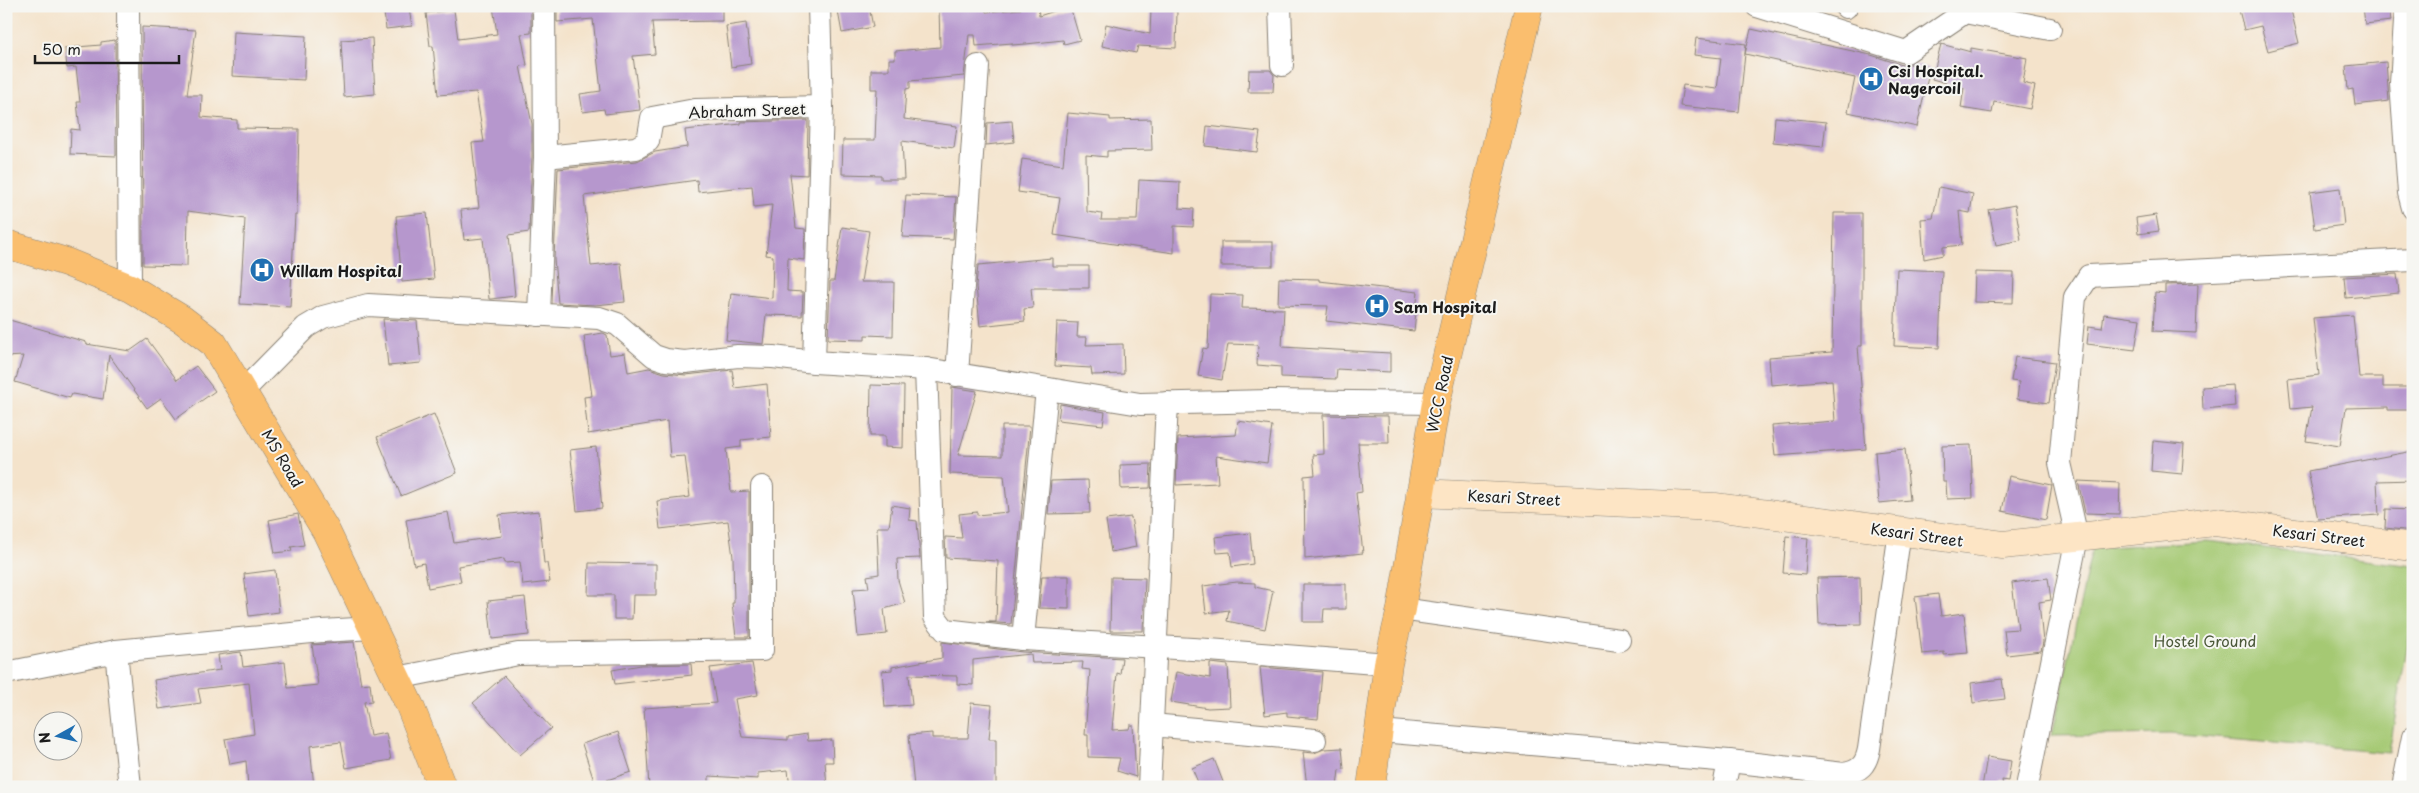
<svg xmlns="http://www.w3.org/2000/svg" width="2419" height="793" font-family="'Playpen Sans',sans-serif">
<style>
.green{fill:#a5c973;stroke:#607248}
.building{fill:#b697cd}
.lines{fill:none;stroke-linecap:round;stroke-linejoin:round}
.street-casing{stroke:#888074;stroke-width:24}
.secondary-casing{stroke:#888074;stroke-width:29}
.primary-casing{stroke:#888074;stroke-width:29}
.highway-casing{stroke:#888074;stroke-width:29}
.street{stroke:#fff;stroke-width:22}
.secondary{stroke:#fde5c5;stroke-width:28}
.primary{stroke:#fabe6e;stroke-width:28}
.highway{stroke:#fabe6e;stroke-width:28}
.labels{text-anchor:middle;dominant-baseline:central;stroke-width:4;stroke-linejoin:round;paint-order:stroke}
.poi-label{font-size:15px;font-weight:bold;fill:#1c1c1c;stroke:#f6f6f2;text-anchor:start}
.street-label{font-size:15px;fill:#1c1c1c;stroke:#f6f6f2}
.park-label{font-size:15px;fill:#4c593a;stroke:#f6f6f2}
</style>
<rect width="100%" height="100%" fill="#f6f6f2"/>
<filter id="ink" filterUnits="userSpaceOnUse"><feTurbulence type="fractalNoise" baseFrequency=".02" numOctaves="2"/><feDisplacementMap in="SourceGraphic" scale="10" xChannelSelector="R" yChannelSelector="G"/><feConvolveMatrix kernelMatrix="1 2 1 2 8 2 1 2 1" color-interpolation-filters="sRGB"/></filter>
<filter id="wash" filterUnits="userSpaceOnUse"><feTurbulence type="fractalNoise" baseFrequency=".0096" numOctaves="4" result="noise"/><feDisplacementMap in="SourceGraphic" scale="20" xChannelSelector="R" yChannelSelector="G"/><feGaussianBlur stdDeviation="1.12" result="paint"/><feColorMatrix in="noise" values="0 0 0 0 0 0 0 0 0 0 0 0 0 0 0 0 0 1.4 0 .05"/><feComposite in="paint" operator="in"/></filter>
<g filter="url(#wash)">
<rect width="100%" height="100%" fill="#f4e3cb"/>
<polygon class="green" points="2207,541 2413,566 2413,614 2389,753 2170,734 2052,736 2092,548"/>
<g id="blocks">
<g class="building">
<polygon points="493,6 531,6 531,33 521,34 527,65 520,66 532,124 532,157 529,232 509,235 515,296 491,299 489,299 483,238 464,240 461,210 479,208 472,143 484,142 476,92 438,95 433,46 430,46 426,13 454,10 458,39 497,34"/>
<polygon points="557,6 722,6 722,21 652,22 655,54 633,56 640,110 605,114 604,109 583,112 580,94 601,91 593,19 557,22"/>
<polygon points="837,6 869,6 873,27 842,33"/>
<polygon points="939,6 985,6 986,12 1021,9 1021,6 1038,6 1039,16 1070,6 1080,40 1064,44 1063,40 1026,44 1012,45 1012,43 976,46 975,35 969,35 964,76 910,81 910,88 906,89 904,119 957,126 954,148 902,141 904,179 881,179 881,175 842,174 843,140 875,140 877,89 871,89 871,70 889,70 889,59 895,59 895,51 940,47"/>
<polygon points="2238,6 2290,6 2299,43 2268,51 2261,26 2244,30"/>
<polygon points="2363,6 2389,6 2391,21 2365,24"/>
<polygon points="409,9 412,26 386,29 384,12"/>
<polygon points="1151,10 1177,11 1176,48 1138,46 1136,53 1102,46 1106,24 1150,34"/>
<polygon points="746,23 751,64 731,67 726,26"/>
<polygon points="142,27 196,30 187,95 202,95 201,117 237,120 237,128 299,129 297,215 295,215 290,307 240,304 245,219 188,211 187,266 143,265"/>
<polygon points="1751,29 1871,55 1902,65 1911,64 1930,68 1917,127 1848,112 1855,78 1745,54"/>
<polygon points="234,32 306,36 304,80 232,76"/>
<polygon points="372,38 375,94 344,97 341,40"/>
<polygon points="1696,38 1746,44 1739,112 1680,106 1683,85 1717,89 1721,58 1694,55"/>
<polygon points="115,40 116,156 70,154 71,129 80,130 77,102 80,102 76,67 67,68 65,48 101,45 101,42"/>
<polygon points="1941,44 1971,52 1971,48 2027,58 2023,83 2035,86 2030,109 1994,102 1992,113 1961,108 1964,88 1932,79"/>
<polygon points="2386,62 2389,101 2355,105 2353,89 2348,90 2346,66"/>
<polygon points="1249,70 1270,70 1274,75 1273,92 1248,92"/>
<polygon points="1068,113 1110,117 1110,120 1151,119 1152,150 1107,151 1107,157 1086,155 1087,212 1102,214 1101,220 1137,220 1139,180 1180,182 1179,208 1194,209 1193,227 1174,226 1174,253 1054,235 1060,198 1018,192 1022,159 1063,165"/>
<polygon points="1775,117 1826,122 1823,147 1773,142"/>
<polygon points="808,120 807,175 790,174 796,228 805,229 804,260 788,258 787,291 803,292 802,316 766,315 763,344 726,340 731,293 772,298 773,256 766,255 772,205 754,207 752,186 698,192 697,180 584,196 591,266 621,263 625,302 595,305 558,303 554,259 558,169 637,161 655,152 687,147 685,130 741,124 741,122"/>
<polygon points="1012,121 1014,142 986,145 987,123"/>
<polygon points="1207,126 1260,132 1257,152 1205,146"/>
<polygon points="1939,187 1973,194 1970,213 1959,211 1962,245 1943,247 1943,255 1924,259 1921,219 1933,218"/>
<polygon points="2340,188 2344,225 2315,229 2310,192"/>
<polygon points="906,195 956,197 953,239 902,237"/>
<polygon points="2015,205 2021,240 1996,245 1989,210"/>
<polygon points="427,213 434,279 402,282 396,216"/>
<polygon points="1834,213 1862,213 1862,346 1858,346 1866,449 1775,456 1772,426 1835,421 1832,380 1771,385 1769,357 1832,352"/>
<polygon points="2156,215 2159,231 2138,234 2136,218"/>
<polygon points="842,227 869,231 861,282 894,282 893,336 865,335 865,340 828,339 830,281 834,281"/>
<rect x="1221" y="242" width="52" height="24"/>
<polygon points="1052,258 1052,266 1089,266 1089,288 1031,288 1033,308 1024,309 1025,321 980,326 976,286 978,265"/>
<polygon points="1897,269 1942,271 1939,348 1894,346"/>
<polygon points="1975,272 2014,273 2013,303 1974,302"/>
<polygon points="2397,274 2399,293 2346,298 2344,277"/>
<polygon points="1279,278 1319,279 1319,281 1418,292 1414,331 1326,321 1328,306 1278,305"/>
<polygon points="2198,284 2196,333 2153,331 2155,292 2165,293 2165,285"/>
<polygon points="1210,294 1243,295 1242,308 1284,309 1282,347 1390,353 1390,372 1337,369 1336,379 1281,377 1281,367 1257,365 1258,345 1228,344 1222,380 1198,376 1203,348 1208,349"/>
<polygon points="2104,314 2140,319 2135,350 2087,344 2089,326 2102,328"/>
<polygon points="2353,315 2359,377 2383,377 2383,387 2413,387 2413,410 2388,410 2388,407 2346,408 2340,446 2306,441 2312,407 2291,409 2288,379 2319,375 2313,318"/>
<polygon points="6,319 86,342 86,344 130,351 147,339 177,380 196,366 215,391 176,419 161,398 147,408 109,355 103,399 72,394 70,398 15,382 23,356 6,357"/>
<polygon points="383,319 417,321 421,363 388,366"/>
<polygon points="1057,322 1078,323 1077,337 1087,337 1086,345 1123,344 1124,374 1092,375 1091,368 1055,366"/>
<polygon points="603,333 607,335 610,355 625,353 628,372 649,368 664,373 686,375 732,370 735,388 767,384 771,437 741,440 741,447 726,449 731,492 749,491 749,637 736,637 732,603 734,603 733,557 728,521 660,529 657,501 690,497 685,456 670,457 667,421 588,434 584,397 592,396 584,336"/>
<polygon points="2015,357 2055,362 2049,403 2017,399 2019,382 2011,381"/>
<polygon points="871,385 904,386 903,448 885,447 885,436 870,436"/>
<polygon points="2233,385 2235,406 2203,409 2202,387"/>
<polygon points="952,387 977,391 958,455 1002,456 1002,426 1030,426 1011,624 986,622 996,622 998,561 946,558 945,537 962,538 959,514 977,512 977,515 1008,512 1004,476 950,474"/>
<polygon points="1060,404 1105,412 1103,425 1058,420"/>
<polygon points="434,414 457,473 401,496 377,437"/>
<polygon points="1323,415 1388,416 1389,443 1358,443 1362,492 1356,493 1363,553 1305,559 1304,476 1315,475 1313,455 1324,454"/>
<polygon points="1238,421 1272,426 1267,463 1216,456 1218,483 1176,485 1178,438 1236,435"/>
<polygon points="2153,441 2184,444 2182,474 2151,471"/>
<polygon points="1971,445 1973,498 1947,499 1946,482 1943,482 1942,446"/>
<polygon points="596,447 602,508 577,511 570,450"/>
<polygon points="1905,449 1910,500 1879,503 1875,452"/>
<polygon points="2413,451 2413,480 2377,481 2379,515 2318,519 2308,471"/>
<polygon points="1151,464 1150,488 1121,489 1120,465"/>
<polygon points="2009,476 2052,485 2046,520 2002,511"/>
<polygon points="1088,480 1090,513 1048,514 1051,481"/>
<polygon points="2078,481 2120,483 2119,514 2085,513"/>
<polygon points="892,505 910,508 909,520 917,521 920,558 897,559 898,580 905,603 884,609 887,634 858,637 853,589 869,588 867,576 879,574 877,527 889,527"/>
<polygon points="2386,509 2413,510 2413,531 2385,528"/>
<polygon points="539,511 544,563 547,563 550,582 523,585 520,562 505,563 504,559 458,566 461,582 428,588 424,563 414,565 406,520 448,512 454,543 502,536 499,515"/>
<polygon points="298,514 304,545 291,547 292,551 275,553 269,520"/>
<polygon points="1131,517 1136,547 1111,552 1106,520"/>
<polygon points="1250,533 1253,564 1232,567 1230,552 1217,553 1215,537"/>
<polygon points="1786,536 1808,538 1805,575 1783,573"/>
<polygon points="589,563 656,564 656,595 633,595 632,619 614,619 614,595 588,595"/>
<polygon points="275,570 279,612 249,616 244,574"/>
<polygon points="1042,576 1069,576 1069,609 1039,608"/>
<polygon points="1111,577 1145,578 1143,631 1110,631"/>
<polygon points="1860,577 1861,624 1819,625 1817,578"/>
<polygon points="2048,578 2051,600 2039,602 2043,642 2041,651 2007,655 2004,630 2018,629 2012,583"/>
<polygon points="1237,582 1255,583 1255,587 1273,591 1265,629 1227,621 1229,610 1206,613 1203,586"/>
<polygon points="1303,584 1346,584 1346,609 1324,609 1323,622 1303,622"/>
<polygon points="1938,594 1941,616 1964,613 1968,653 1944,655 1944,652 1922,654 1915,597"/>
<polygon points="525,597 529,635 492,639 488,601"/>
<polygon points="354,642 361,684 370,683 372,701 364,702 370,736 386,733 391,760 346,768 341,742 310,746 314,787 248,787 246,761 230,764 225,739 254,734 249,683 198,689 201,703 159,709 154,680 220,670 218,655 241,652 243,667 285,662 288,688 318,685 312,645"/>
<polygon points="942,642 1022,652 1122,658 1120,674 1117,673 1112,730 1129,729 1130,725 1133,725 1136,777 1117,771 1120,758 1088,757 1088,735 1085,735 1090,670 1082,669 1083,662 1032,663 1031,654 973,660 973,685 957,684 957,676 909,675 912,705 885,707 882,671 892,670 892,667 942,658"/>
<polygon points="752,663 758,695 735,699 742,737 788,740 788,737 807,734 808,741 832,740 833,762 825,762 827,787 790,787 788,770 758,773 758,779 709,776 709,787 649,787 644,708 716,703 710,668"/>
<polygon points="1210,663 1228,665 1230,707 1208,708 1171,702 1176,672 1210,678"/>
<polygon points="691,664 692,675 615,684 612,670 641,665"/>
<polygon points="1260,667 1322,672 1318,719 1287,716 1287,712 1265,715"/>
<polygon points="504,676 551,728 520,755 473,703"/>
<polygon points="2002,679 2005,699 1973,703 1971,683"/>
<polygon points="971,703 992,705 989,739 996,739 996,787 914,787 909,735 932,733 932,738 968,738"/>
<polygon points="618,732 631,772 595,784 582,744"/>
<polygon points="1342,748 1344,769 1339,770 1337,787 1307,787 1303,752 1314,753 1324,749"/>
<polygon points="1987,757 2011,761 2008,781 2002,780 2003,787 1982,787"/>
<polygon points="1214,759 1225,787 1200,787 1192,768"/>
</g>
</g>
</g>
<g filter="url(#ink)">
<use href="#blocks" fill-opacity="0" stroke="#888074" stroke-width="1"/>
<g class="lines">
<defs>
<g id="street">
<polyline points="128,6 130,288"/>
<polyline points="544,6 545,157 636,148 648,141 652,118 695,110 822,107"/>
<polyline points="1280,6 1282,65"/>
<polyline points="1757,6 1906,52 1965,12 2050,29"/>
<polyline points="2406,6 2401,83 2409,193 2413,208"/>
<polyline points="1846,7 1846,6"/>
<polyline points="539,315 545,157"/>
<polyline points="814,362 822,107 819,6"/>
<polyline points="926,369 935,617 945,630 1023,639"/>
<polyline points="957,375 978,66"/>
<polyline points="1047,389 1023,639 1209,650 1388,664"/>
<polyline points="243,391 306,327 323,317 368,305 599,318 617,324 654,356 666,360 685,362 738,356 773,357 814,362 926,369 1140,404 1270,401 1436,403"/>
<polyline points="1401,609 1619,640"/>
<polyline points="6,673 116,651"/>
<polyline points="397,678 518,654 762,650 762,487"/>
<polyline points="1152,725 1315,740"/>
<path d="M 1380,731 L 1729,761 L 1844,774 C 1860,771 1866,765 1869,749 L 1900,531"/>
<polyline points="130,787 116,651 322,631 373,628"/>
<polyline points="1149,787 1167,403"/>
<polyline points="1724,787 1729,761"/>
<polyline points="2027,787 2077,537 2060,463 2075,297 2089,276 2413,260"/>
<polyline points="2403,787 2413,737"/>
</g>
<polyline id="secondary" points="1420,493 1715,507 2003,545 2215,522 2413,547"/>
<polyline id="primary" points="1371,787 1388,664 1401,609 1436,403 1529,6"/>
<polyline id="highway" points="6,244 66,262 130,288 183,320 213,343 326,531 410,706 442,787"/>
</defs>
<use href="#street" class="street-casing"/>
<use href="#secondary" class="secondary-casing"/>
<use href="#primary" class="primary-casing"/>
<use href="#highway" class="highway-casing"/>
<use href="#street" class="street"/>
<use href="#secondary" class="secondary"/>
<use href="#primary" class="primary"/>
<use href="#highway" class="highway"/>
</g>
</g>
<defs>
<symbol id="hospital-disc" viewBox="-11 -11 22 22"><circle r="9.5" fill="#1f6fb2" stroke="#f6f6f2"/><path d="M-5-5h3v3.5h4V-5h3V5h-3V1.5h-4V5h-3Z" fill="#fff"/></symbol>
</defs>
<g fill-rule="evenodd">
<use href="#hospital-disc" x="1857" y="65" width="28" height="28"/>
<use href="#hospital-disc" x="248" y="256" width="28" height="28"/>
<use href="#hospital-disc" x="1363" y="292" width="28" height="28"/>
</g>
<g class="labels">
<g class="poi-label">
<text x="1888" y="70">Csi Hospital.<tspan x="1888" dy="17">Nagercoil</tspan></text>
<text x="280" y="270">Willam Hospital</text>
<text x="1394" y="306">Sam Hospital</text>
</g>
<g class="street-label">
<text transform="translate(747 110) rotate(-2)">Abraham Street</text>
<text transform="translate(1439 394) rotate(-78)">WCC Road</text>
<text transform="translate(283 458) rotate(59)">MS Road</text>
<text transform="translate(1514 497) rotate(3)">Kesari Street</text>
<text transform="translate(1917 534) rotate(8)">Kesari Street</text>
<text transform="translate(2319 535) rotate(7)">Kesari Street</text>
</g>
<g class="park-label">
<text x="2205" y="640">Hostel Ground</text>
</g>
</g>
<rect width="2419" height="793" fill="none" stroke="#f6f6f2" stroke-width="25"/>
<g transform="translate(58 736) rotate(262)"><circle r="24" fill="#f6f6f2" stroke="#9f9f9c"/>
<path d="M0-4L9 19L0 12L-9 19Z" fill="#1f6fb2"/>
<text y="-8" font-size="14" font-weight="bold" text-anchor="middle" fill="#1c1c1c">N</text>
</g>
<path d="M35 55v8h144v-8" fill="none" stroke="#1c1c1c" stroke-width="2.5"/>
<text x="42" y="55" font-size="15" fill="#1c1c1c" stroke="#f6f6f2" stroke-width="4" paint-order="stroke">50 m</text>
</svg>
